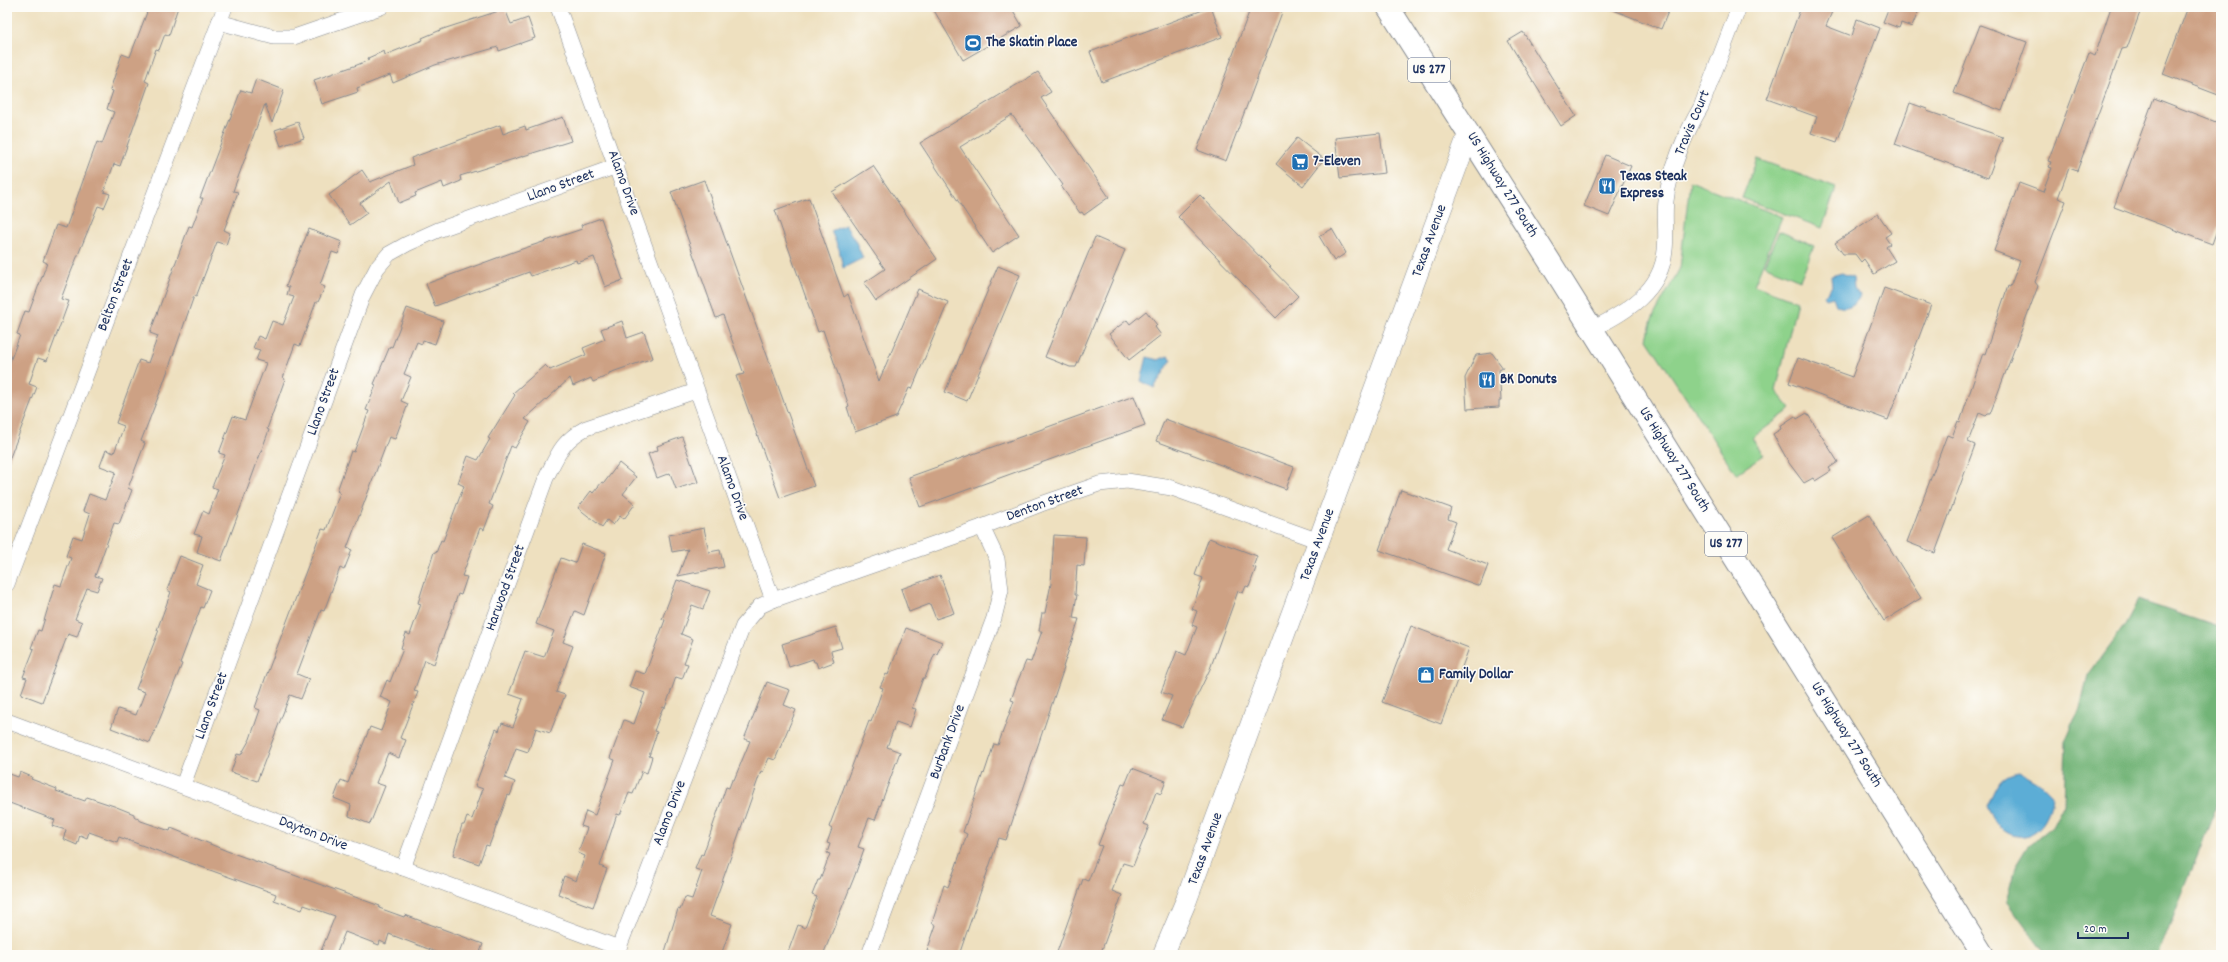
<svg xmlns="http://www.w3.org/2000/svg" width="2228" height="962" font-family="Dekko,sans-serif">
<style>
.green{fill:#8ed28b;stroke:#548074}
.forest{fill:#72b477;stroke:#46726a}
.water{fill:#5badd6;stroke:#3b6e9a}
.building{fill:#cda184}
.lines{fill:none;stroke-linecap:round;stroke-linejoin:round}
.street-casing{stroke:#84888e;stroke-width:16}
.secondary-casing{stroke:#84888e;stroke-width:22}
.highway-casing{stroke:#84888e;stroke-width:24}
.street{stroke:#fff;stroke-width:15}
.secondary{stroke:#fff;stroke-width:21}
.highway{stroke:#fff;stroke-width:22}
.labels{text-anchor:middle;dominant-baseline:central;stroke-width:3;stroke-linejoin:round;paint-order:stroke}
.shield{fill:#fdfcf7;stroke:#5f6c8c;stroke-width:1}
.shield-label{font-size:14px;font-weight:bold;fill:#1b2f5e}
.poi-label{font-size:15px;font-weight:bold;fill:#1b2f5e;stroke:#fdfcf7;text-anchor:start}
.street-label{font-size:15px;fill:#1b2f5e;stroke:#fdfcf7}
</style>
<rect width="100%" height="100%" fill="#fdfcf7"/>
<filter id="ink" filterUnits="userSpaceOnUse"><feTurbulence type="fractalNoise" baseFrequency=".025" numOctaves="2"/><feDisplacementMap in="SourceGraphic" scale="8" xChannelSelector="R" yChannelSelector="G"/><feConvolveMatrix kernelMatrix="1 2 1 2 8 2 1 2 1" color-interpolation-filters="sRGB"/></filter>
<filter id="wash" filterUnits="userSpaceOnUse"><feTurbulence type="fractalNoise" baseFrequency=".012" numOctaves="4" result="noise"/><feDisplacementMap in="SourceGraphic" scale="16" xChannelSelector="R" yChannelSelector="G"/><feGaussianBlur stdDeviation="0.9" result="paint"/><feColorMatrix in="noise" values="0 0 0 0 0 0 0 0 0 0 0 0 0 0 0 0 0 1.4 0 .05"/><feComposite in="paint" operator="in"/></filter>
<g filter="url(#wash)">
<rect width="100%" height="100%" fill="#eee0bf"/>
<g class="green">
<polygon points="1757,159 1836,188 1822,228 1742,198"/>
<polygon points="1690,181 1782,217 1754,285 1797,301 1776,391 1791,409 1752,438 1764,455 1736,474 1647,339 1652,319 1680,268"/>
<polygon points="1779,231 1814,246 1800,280 1764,265"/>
</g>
<polygon class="forest" points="2138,600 2221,628 2221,795 2158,955 2046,955 2006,901 2015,867 2027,847 2052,827 2064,804 2066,739 2080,708 2088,675 2125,625"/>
<g class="water">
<polygon points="845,225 855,240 863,258 843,268 839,249 831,231"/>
<path d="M 1842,273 L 1853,278 L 1854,288 L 1860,295 C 1858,304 1844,311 1836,305 L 1833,297 L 1826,299 L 1824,296 L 1832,286 L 1831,276 Z"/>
<polygon points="1168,356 1172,359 1154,388 1141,381 1147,357 1158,360"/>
<path d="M 2019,771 L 2041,784 L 2052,795 C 2049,842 2005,853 1987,806 C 1996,788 1998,774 2019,771 Z"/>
</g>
<g id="blocks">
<g class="building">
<polygon points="149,7 178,7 169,35 165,34 159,50 156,49 145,81 149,83 120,166 114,164 104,192 110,194 104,208 98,206 71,272 61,299 69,301 47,361 38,358 29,384 37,387 9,460 7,460 7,369 20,335 17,334 25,311 29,312 47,263 43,261 56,225 66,228 97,142 102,144 114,112 107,109 113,91 110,90 122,54 130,57"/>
<polygon points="932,7 1011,7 1022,26 963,60"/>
<polygon points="1211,7 1222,37 1102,82 1090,52"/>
<polygon points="1251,7 1284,7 1226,161 1197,150"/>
<polygon points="1606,7 1670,7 1661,29"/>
<polygon points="1801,7 1834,7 1826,26 1852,36 1857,19 1880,28 1837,142 1811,133 1817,117 1767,99"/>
<polygon points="1889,7 1920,7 1912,27 1901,23 1899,28 1883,22"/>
<polygon points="2111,7 2142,7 2127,48 2122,49 2077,171 2069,168 2058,198 2066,201 2035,282 2038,286 1990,414 1988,414 1986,416 1979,413 1968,442 1975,445 1935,553 1907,542 1947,435 1952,437 1958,421 1960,422 1983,353 1985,354 2008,286 2010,287 2020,261 1994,251 2019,183 2043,192 2052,168 2049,167 2051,162 2048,161 2089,53 2095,56"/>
<polygon points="2188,7 2221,7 2221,96 2163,74"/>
<polygon points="505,9 511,24 528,18 535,38 499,51 498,47 435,65 393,83 390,75 357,88 358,92 322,104 314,80 357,65 369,60 368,58 384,51 385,55 423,40 422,38 443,29"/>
<polygon points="1980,25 2027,42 2002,111 1954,93"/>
<polygon points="1523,32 1576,116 1561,126 1508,41"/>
<polygon points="1038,72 1051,92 1041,98 1109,197 1084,215 1082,212 1080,213 1061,186 1063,185 1012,115 960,147 1019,235 992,253 920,143"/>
<polygon points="256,79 284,90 272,123 265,104 233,191 238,192 224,230 230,233 226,245 217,242 196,297 194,296 162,387 141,441 145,443 128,488 132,490 119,524 114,523 95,576 102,578 97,591 87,588 75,619 82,622 77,637 68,634 42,702 21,694 27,678 23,677 34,649 31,648 38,630 41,631 55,584 61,586 71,558 66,556 73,536 82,539 90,514 83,511 89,494 105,500 116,472 100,466 106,450 114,453 124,426 116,423 139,360 148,363 158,336 150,333 189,226 192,227 203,198 200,198 241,90 251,93"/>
<polygon points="2154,98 2221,124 2221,219 2212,244 2114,207"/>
<polygon points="1910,103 1927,109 1927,111 2003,137 1988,178 1895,144"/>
<polygon points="563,117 571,141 460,176 461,181 444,188 442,182 415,193 416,196 399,203 391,181 360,203 367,213 350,225 329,195 362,170 370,182 413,165 411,158 500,125 503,134 525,126 526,130"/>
<polygon points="298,122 304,138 281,146 275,130"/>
<polygon points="1380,133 1385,173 1340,178 1335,138"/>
<polygon points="1297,138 1324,159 1303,186 1276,164"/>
<polygon points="1605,155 1631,166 1609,216 1584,206"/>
<polygon points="873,166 937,259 876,301 864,283 885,269 832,192"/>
<polygon points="704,180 814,486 780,498 736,376 744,374 723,315 716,318 671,192"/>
<polygon points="1200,195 1298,296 1276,318 1178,217"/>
<polygon points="809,198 844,297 848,294 879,381 918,289 948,302 912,389 909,388 896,417 855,432 847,407 849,406 823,330 818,332 775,210"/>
<polygon points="1878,214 1891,233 1885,237 1890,244 1886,247 1895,261 1874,274 1864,259 1861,262 1855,254 1843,254 1835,243"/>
<polygon points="601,218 623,280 605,287 594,257 577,263 576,260 531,276 529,272 435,306 426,284 516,251 582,229 581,225"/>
<polygon points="309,229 342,242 338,254 332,252 320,285 325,287 318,302 316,302 300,346 295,344 283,378 285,379 267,429 269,430 221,561 197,552 202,536 194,534 203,511 209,514 218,489 212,487 225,455 219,453 233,416 245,420 266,363 256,360 260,350 253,348 258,336 265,339 272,321 283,325 294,297 287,295 289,287 286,286"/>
<polygon points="1332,229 1346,253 1334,261 1319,236"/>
<polygon points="1095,237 1125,250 1076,367 1070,367 1045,357"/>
<polygon points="998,266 1020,275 967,401 945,392"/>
<polygon points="1884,288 1931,305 1888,420 1789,383 1798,358 1852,377"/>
<polygon points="407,308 443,321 435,344 423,340 422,344 417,342 404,374 411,377 401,401 408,404 395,439 389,437 347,548 352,550 344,570 340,568 324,611 321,610 297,674 309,679 301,699 290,695 257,781 231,772 237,754 241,755 250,739 260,710 255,708 265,679 322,529 326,530 340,493 337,491 351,451 354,452 369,411 366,410 376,385 374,384 390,346 392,347"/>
<polygon points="1146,311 1157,325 1155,327 1161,335 1129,360 1109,334 1127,320 1130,324"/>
<polygon points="622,321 627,338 644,332 653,358 609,373 609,375 593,382 591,378 573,386 570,378 525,419 530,422 515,448 511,446 489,504 493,506 484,530 480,528 462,576 467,577 461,595 458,594 434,664 425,660 414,691 418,692 400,738 406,740 399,758 388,753 376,783 385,786 370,824 349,816 351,805 334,798 341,780 348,783 370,727 381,731 392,702 380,697 387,680 390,682 403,649 401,648 406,633 410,635 421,604 418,603 434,552 436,553 441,540 443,541 464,486 458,483 468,456 478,460 490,439 488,438 515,395 513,393 545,365 550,370 586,355 583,348 605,339 601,329"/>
<polygon points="1492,353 1503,368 1499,370 1501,400 1499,400 1499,407 1467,409 1465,378 1476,355"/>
<polygon points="1134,396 1145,425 920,507 909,477"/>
<polygon points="1807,413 1838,462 1829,468 1831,471 1815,481 1813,478 1804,483 1789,463 1773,434 1781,429 1780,426 1795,416 1797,419"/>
<polygon points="1165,419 1294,467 1286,489 1156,441"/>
<polygon points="682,437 698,482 676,489 670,473 657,478 648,454 658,450 657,446"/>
<polygon points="619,463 636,477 623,494 635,504 624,519 620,516 613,525 607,520 602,527 578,508 591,491 593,493 602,482 604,483"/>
<polygon points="1401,490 1451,508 1448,519 1456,522 1446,549 1488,565 1480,586 1379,550"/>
<polygon points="1869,515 1921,598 1884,621 1832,538"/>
<polygon points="704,528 709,552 720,550 724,567 678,576 688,549 672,552 669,535"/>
<polygon points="1054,535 1086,537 1084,566 1077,565 1075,595 1077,595 1073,618 1079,619 1063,667 1064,668 1006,840 999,838 959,955 940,955 927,951 936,925 932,923 944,885 948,887 956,866 967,834 963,832 983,773 984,774 994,744 998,745 1014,701 1011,700 1017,683 1026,661 1031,662 1042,631 1039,631 1042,613 1045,613 1051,584"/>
<polygon points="1209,538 1257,556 1253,567 1256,568 1249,587 1246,586 1243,593 1238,591 1210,669 1182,727 1162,720 1172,696 1161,692 1177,651 1186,655 1197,627 1192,625 1197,611 1192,609 1203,578 1195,575"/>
<polygon points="582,544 606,553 584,615 575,611 563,642 573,646 556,692 565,695 550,733 536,728 528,752 516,748 505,778 515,782 510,796 508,795 489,846 486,845 479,864 453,855 462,825 464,825 467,817 472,819 483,789 475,786 496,729 499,731 502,723 513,727 523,699 509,694 525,651 544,657 554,631 536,624 561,558 575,563"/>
<polygon points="180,556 203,565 196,584 210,590 203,608 201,607 180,663 182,664 150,743 111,728 118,709 136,715 145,692 136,689 159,630 157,630 171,592 167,590"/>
<polygon points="940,575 954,613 936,619 930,604 909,612 901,589"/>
<polygon points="677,580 710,591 703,609 692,605 681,634 693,639 684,663 688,664 682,679 676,677 665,708 663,707 654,731 657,732 649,756 652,757 647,773 642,771 633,794 629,793 620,815 617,814 600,866 607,869 593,907 558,894 564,876 576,881 585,856 578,853 587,828 581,826 586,811 595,815 615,760 610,758 624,720 634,724 645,693 629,687 635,671 645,674 665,620 662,619"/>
<polygon points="1411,626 1469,648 1441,724 1382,702"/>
<polygon points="836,627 842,648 831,651 834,662 818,668 816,662 814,662 813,659 789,667 782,644"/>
<polygon points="906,628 942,642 937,654 935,653 925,678 923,678 912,708 916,709 910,727 896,722 887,747 900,752 875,820 869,818 858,847 864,849 855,875 823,955 787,955 798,925 805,928 817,897 812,895 818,880 820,880 830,854 827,853 830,844 827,843 832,829 829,827 869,721 871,722 883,688 880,687 886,674 888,675"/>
<polygon points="767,682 790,690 784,705 796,710 775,760 769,758 763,772 761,771 710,916 732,924 721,955 664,955 678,909 680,910 685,897 692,899 702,871 695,869 701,854 703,855 726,787 729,788 732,780 734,780 750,741 744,739"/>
<polygon points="1132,768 1166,781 1161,794 1156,792 1144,824 1149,826 1133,866 1123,863 1112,891 1122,895 1100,955 1056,955 1083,879 1088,881 1102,846 1098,845 1122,784 1125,785"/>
<polygon points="20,772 32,777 31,779 57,789 56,791 85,801 87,797 114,806 134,814 134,816 141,821 170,831 171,828 227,851 380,906 379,908 404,917 405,915 483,944 479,955 444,955 389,934 386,944 380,941 379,945 345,932 336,955 321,951 335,916 304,905 302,910 274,900 276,894 119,837 117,842 89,832 87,838 80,835 77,845 63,839 66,830 52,826 55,820 7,802 7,773 18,777"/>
</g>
</g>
</g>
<g filter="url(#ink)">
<use href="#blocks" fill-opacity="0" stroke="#84888e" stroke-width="1"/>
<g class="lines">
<defs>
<g id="street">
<polyline points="558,7 773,600 760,606 743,626 616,955"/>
<polyline points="219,22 274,37 294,37 381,7"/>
<path d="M 1592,329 C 1625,313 1662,291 1665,250 C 1667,234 1664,217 1666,201 C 1669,172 1686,132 1701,107 L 1739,7"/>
<polyline points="7,584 225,7"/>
<polyline points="773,600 982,527 1041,504 1099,484 1127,481 1172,488 1319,541"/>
<polyline points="7,721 619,948"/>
<polyline points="183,785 363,295 377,268 389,254 407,244 438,230 617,166"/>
<path d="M 403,868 L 546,478 C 558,454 562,441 586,428 L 696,391"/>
<polyline points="869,955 994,618 1001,590 997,559 982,527"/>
</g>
<polyline id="secondary" points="1163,955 1186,901 1469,133"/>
<polyline id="highway" points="1388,7 1550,262 1983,955"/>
</defs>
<use href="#street" class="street-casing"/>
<use href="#secondary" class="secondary-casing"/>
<use href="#highway" class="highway-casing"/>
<use href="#street" class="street"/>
<use href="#secondary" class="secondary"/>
<use href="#highway" class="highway"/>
</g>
</g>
<defs>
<symbol id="stadium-square" viewBox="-11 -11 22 22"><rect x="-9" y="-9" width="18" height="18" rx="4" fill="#1f6fb2" stroke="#fdfcf7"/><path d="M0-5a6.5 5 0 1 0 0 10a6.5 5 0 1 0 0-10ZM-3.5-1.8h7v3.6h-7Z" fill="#fff"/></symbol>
<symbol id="supermarket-square" viewBox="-11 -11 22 22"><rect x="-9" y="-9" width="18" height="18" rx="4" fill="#1f6fb2" stroke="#fdfcf7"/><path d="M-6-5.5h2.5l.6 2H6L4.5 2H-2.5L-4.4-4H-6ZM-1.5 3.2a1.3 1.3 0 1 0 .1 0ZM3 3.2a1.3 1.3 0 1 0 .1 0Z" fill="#fff"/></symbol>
<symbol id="restaurant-square" viewBox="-11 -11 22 22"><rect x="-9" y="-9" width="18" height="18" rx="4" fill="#1f6fb2" stroke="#fdfcf7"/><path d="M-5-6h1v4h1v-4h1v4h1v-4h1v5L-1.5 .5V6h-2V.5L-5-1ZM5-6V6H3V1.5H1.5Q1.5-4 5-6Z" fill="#fff"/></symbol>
<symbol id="shop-square" viewBox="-11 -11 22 22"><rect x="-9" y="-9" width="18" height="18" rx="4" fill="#1f6fb2" stroke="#fdfcf7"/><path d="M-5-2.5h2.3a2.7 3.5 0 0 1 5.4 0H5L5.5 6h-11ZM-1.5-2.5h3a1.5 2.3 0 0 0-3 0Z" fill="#fff"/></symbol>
</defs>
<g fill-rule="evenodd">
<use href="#stadium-square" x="963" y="33" width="20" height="20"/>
<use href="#supermarket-square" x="1290" y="152" width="20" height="20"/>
<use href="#restaurant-square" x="1597" y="176" width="20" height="20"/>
<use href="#restaurant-square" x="1477" y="370" width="20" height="20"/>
<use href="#shop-square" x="1416" y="665" width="20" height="20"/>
</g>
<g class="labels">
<g class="shield">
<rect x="1408" y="58" width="42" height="24" rx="3"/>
<rect x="1705" y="532" width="42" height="24" rx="3"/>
</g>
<g class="shield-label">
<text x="1429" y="70">US 277</text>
<text x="1726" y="544">US 277</text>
</g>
<g class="poi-label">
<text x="986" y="43">The Skatin Place</text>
<text x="1313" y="162">7-Eleven</text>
<text x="1620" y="177">Texas Steak<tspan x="1620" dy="17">Express</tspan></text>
<text x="1500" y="380">BK Donuts</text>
<text x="1439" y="675">Family Dollar</text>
</g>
<g class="street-label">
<text transform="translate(1693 123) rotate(-67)">Travis Court</text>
<text transform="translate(623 183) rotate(70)">Alamo Drive</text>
<text transform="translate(1502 185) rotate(58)">US Highway 277 South</text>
<text transform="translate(561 186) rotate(-20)">Llano Street</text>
<text transform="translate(1430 241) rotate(-70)">Texas Avenue</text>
<text transform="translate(116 295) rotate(-69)">Belton Street</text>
<text transform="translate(324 402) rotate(-70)">Llano Street</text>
<text transform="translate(1674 460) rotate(58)">US Highway 277 South</text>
<text transform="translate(732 488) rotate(70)">Alamo Drive</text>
<text transform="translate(1045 504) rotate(-20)">Denton Street</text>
<text transform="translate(1318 545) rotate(-70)">Texas Avenue</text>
<text transform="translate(506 588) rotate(-70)">Harwood Street</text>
<text transform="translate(212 706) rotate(-70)">Llano Street</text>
<text transform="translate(1846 735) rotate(58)">US Highway 277 South</text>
<text transform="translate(948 742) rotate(-70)">Burbank Drive</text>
<text transform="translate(670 813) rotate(-69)">Alamo Drive</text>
<text transform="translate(313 834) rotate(21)">Dayton Drive</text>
<text transform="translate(1206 849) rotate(-70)">Texas Avenue</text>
</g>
</g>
<rect width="2228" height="962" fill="none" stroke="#fdfcf7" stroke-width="24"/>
<path d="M2078 932v6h50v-6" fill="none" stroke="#1b2f5e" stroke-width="2"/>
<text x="2084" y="932" font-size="12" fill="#1b2f5e" stroke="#fdfcf7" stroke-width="3" paint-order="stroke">20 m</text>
</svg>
